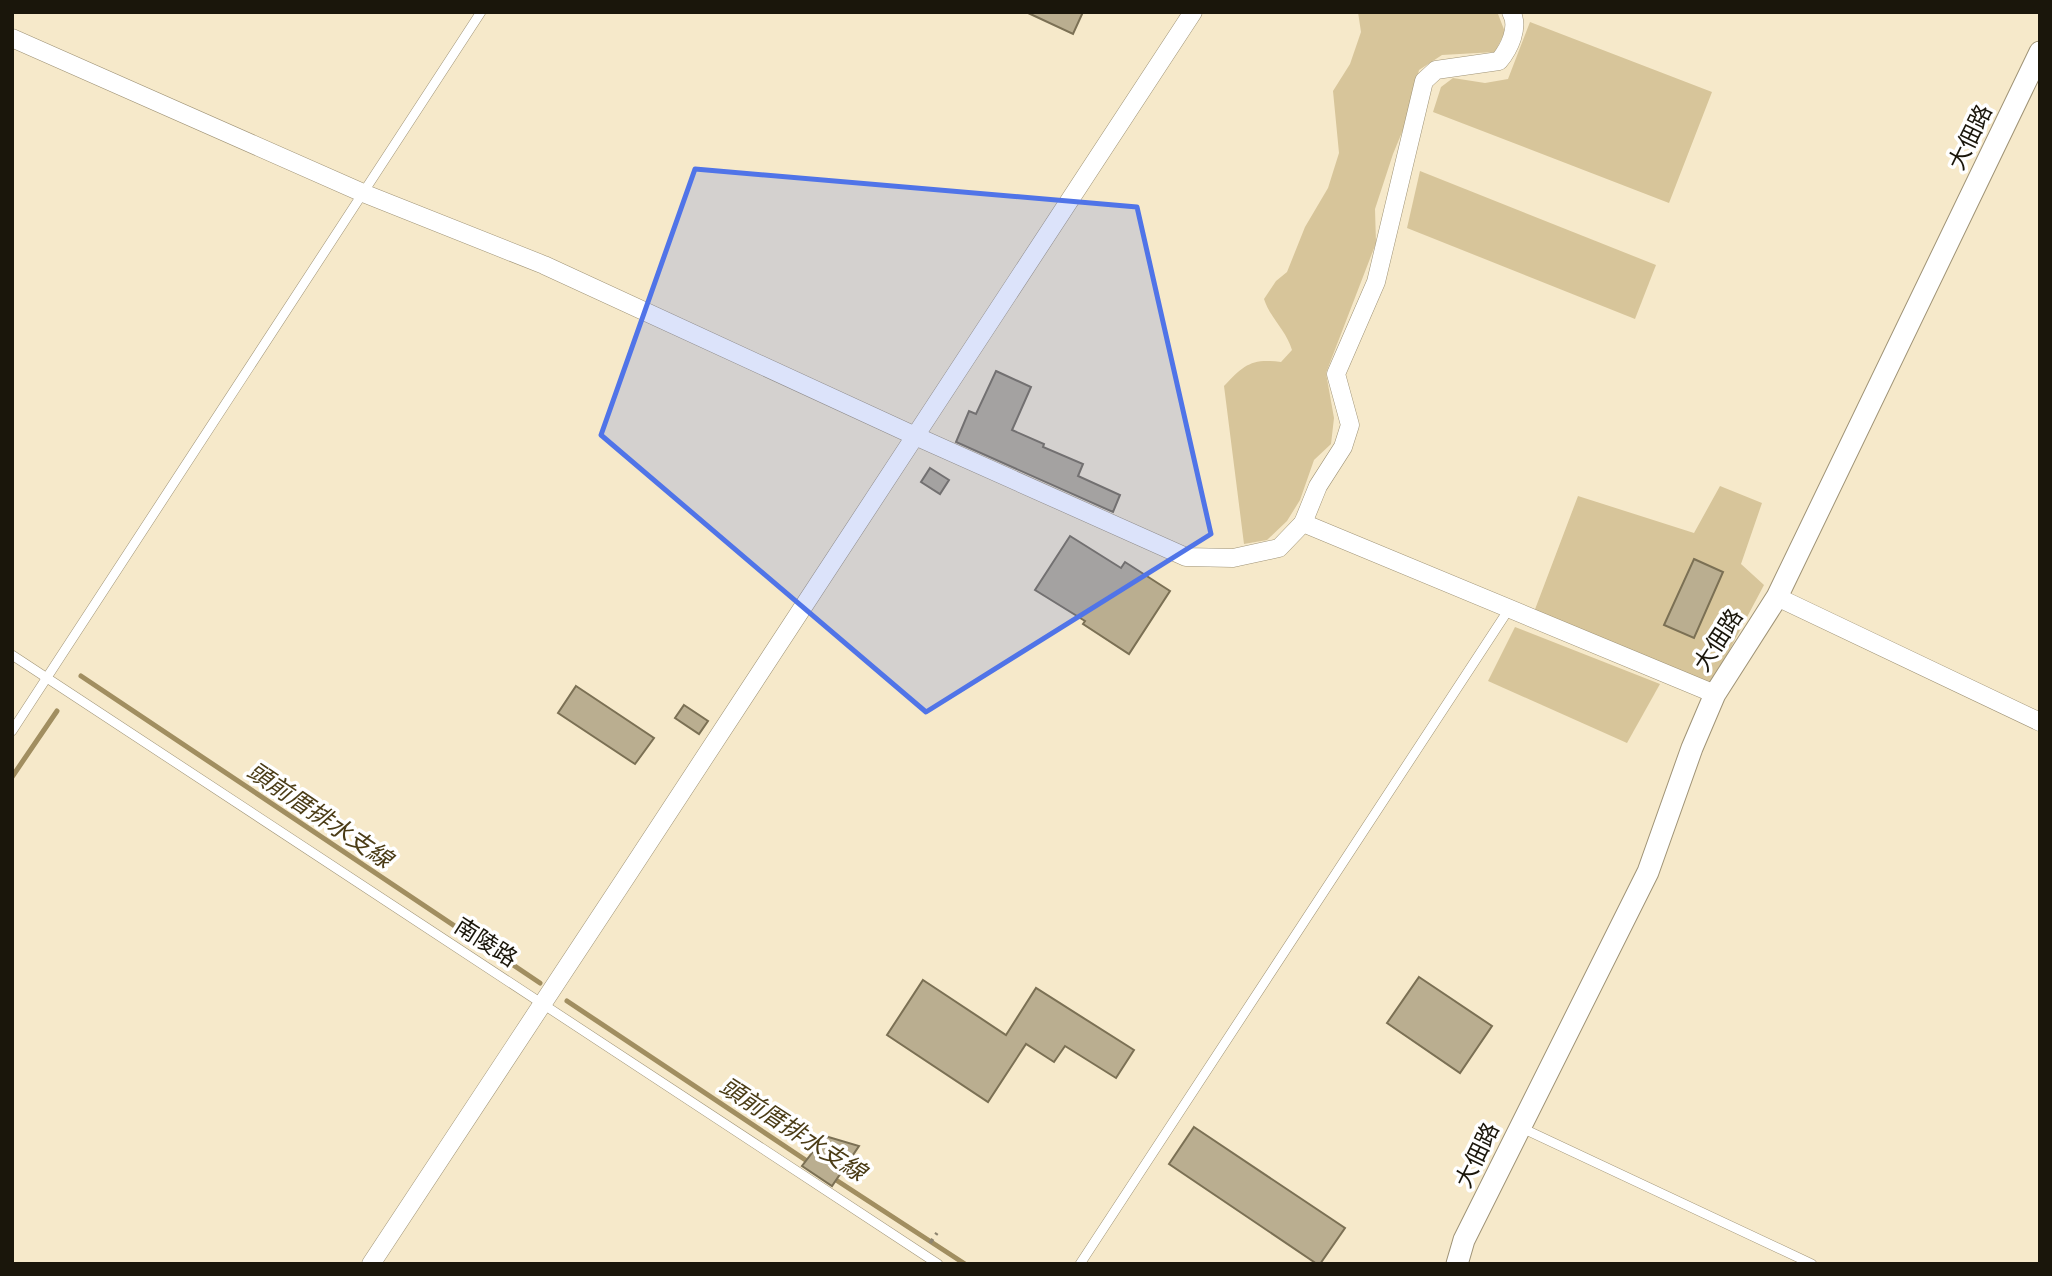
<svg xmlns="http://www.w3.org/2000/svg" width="2052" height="1276" font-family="Cabin,'Noto Sans TC',sans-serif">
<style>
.green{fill:#d7c59a;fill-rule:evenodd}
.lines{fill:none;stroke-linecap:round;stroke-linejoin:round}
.stream{stroke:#a18e60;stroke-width:5}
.building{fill:#baae90;stroke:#7b7054;stroke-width:2}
.service-casing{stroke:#9f9376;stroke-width:10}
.minor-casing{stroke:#9f9376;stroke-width:19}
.tertiary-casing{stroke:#9f9376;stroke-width:23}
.path{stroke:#8e8570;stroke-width:3.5;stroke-dasharray:5 5;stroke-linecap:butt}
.service{stroke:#fff;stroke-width:9}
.minor{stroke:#fff;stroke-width:18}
.tertiary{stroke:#fff;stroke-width:21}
.marked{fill:#5074e8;fill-opacity:0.2;stroke:#5074e8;stroke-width:5;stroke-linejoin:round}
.labels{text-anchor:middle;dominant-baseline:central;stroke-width:7;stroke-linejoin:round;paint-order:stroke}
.street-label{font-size:23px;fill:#1a160b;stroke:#fff}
.water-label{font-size:24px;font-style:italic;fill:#4b3c16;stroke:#fff}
</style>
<rect width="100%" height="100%" fill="#f6e9ca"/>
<g class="green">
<path d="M 1358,12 L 1494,12 L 1498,14 L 1505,32 L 1495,52 L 1442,55 L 1419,70 L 1407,120 L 1393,154 L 1375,209 L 1376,243 L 1326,373 L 1334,418 L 1331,444 L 1314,460 L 1300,500 L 1287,521 L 1267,540 L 1244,544 L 1224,386 C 1244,365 1251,358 1281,362 L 1292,350 C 1286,330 1270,318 1264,299 L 1276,281 L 1287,272 L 1305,227 L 1328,188 L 1339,153 L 1333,91 L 1350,64 L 1361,32 Z"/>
<polygon points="1530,22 1712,92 1669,203 1433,112 1441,87 1453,78 1485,83 1508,79"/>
<polygon points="1420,171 1656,265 1635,319 1407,228"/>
<path d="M 1720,486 L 1762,503 L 1741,564 L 1764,585 L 1711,685 L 1534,612 L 1578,496 L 1694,533 ZM 1694,559 L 1723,573 L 1693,638 L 1665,625 Z"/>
<polygon points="1515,627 1660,684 1627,743 1488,681"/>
</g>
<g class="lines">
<g class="stream">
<polyline points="81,676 540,983"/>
<polyline points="12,777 57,711"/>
<polyline points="567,1001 810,1163"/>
<polyline points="833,1178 965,1264"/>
</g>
</g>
<g class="building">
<polygon points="1026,12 1083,12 1073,34"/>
<polygon points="996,371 1031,387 1012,430 1044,444 1043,447 1083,464 1078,476 1120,495 1113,512 956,442 969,411 976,414"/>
<polygon points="930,468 949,480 940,494 921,482"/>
<polygon points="1070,536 1121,568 1125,562 1170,591 1129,654 1083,624 1085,621 1035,590"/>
<polygon points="1694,559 1723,572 1694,638 1664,625"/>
<polygon points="576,686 654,738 635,764 558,713"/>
<polygon points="684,705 708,721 699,734 675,718"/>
<polygon points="1419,977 1492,1026 1460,1073 1387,1023"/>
<polygon points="923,980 1006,1035 1036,988 1134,1050 1116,1078 1065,1046 1054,1062 1026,1044 988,1102 887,1035"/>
<polygon points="1194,1127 1345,1228 1320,1264 1317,1264 1169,1164"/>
<polygon points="825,1136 859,1146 832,1186 802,1166"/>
</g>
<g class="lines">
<defs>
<g id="service">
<polyline points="12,655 938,1264"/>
<polyline points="12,731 481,12"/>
<polyline points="1522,1128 1812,1264"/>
<polyline points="1080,1264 1509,609"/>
</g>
<g id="minor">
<polyline points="12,38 363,193 544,265 913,435 1186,557 1233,558 1279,548 1303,523 1715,694"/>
<path d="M 1303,523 L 1318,486 L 1343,447 L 1350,425 L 1336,374 L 1376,282 L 1424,81 L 1436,70 L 1499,61 C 1509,49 1520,27 1511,12"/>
<polyline points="1777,597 2040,722"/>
<path d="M 371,1264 C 647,848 918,429 1193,12"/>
</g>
<polyline id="tertiary" points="1457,1264 1464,1240 1648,872 1692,748 1715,694 1777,597 2040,52"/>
</defs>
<use href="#service" class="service-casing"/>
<use href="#minor" class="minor-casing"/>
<use href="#tertiary" class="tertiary-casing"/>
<polyline class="path" points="930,1243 937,1233"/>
<use href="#service" class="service"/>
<use href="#minor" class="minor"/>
<use href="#tertiary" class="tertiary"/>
</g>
<path class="marked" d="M 695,169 L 1137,207 L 1211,534 L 926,712 L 601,435 Z"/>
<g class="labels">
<g class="street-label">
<text transform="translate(1970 137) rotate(-64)">大佃路</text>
<text transform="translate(1718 640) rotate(-57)">大佃路</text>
<text transform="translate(486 942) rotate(33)">南陵路</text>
<text transform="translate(1477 1155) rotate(-64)">大佃路</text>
</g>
<g class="water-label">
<text transform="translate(320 815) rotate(34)">頭前厝排水支線</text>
<text transform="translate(793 1129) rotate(33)">頭前厝排水支線</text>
</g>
</g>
<rect width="2052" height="1276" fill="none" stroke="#1a160b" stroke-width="28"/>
</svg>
